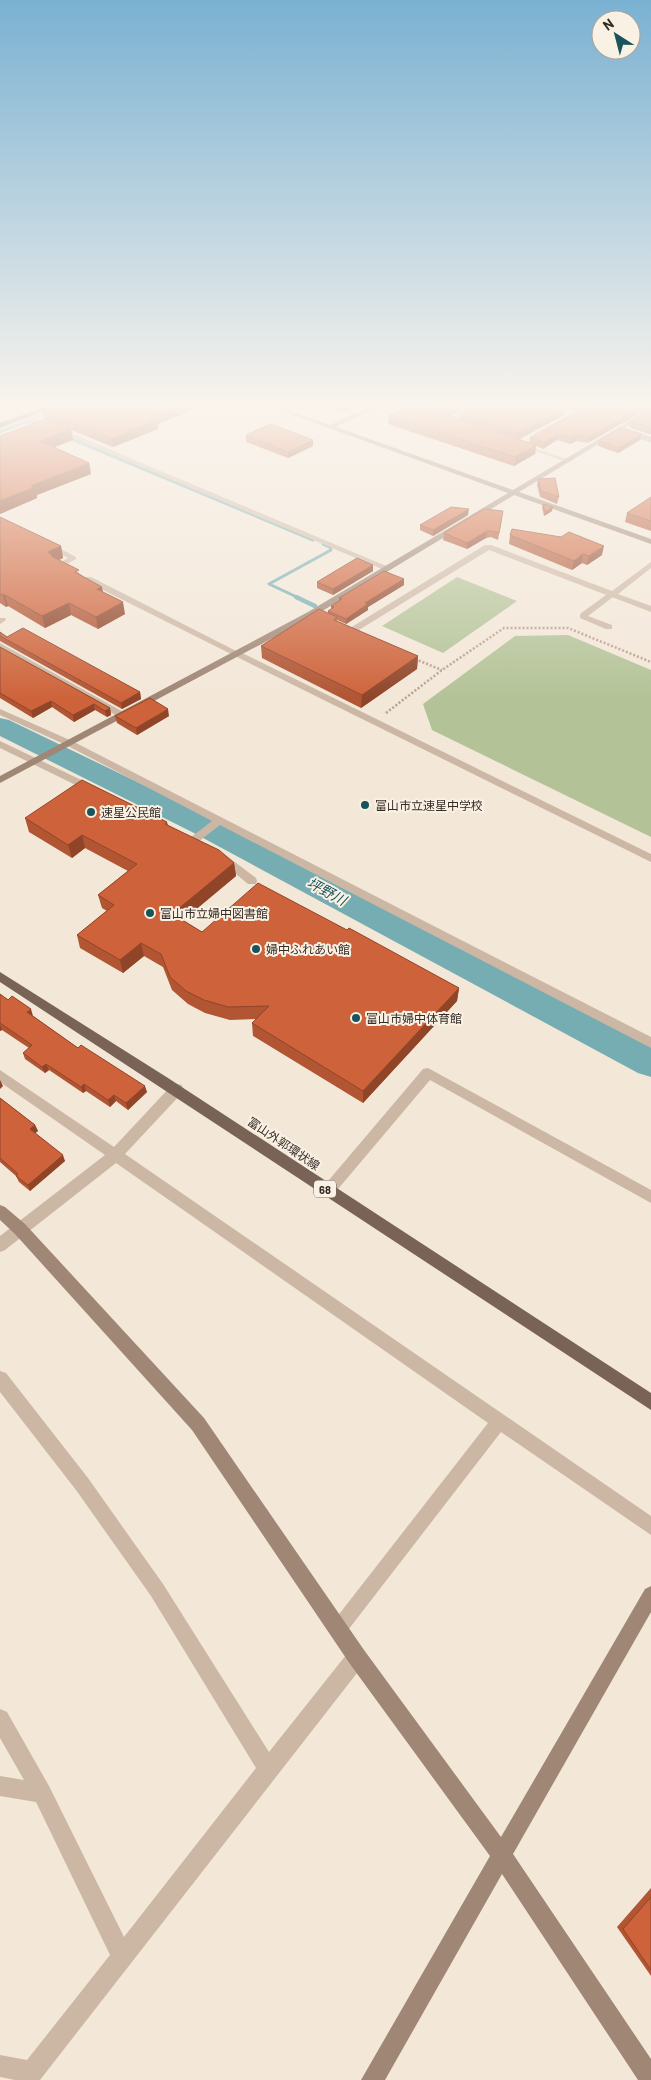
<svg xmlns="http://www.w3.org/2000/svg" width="651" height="2080" font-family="Barlow,'Noto Sans JP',sans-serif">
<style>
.green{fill:#b3c397}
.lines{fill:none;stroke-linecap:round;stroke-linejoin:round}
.stream-far1{stroke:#75adb2;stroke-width:3}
.stream{stroke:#75adb2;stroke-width:4.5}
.river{fill:#75adb2;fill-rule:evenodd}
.path{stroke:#b7a18e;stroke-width:2.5;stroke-dasharray:2 2;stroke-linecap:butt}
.lane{fill:#ccb7a4;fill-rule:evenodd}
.street{fill:#ccb7a4;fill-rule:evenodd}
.secondary{fill:#9f8675;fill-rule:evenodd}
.primary{fill:#796356;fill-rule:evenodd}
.highway{fill:#58463c;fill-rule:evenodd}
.wall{fill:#b15533}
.shaded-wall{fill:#904529}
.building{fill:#ce633b;stroke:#904529}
.poi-dot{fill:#19545a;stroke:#faf1e5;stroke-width:2}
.labels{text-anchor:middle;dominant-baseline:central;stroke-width:4;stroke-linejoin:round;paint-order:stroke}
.shield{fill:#faf1e5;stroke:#71675f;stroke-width:1}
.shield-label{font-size:11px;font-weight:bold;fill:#362c26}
.poi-label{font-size:12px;fill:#362c26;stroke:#faf1e5;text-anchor:start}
.street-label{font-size:12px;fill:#362c26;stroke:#faf1e5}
.water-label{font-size:14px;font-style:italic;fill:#19545a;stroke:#faf1e5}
</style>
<rect width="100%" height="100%" fill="#f3e7d8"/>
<g class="green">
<polygon points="457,577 517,601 443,653 382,626"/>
<polygon points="568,635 651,670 651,837 432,730 423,704 515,636"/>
</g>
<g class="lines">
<g class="stream-far1">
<polyline points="0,432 28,421 40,426"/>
<polyline points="634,436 651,441"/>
<polyline points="67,437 313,540"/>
<polyline points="299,598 269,584 331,550 330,547 323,544"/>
</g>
<polyline class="stream" points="296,597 315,606"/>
<polygon class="river" points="0,718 9,720 212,818 651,1046 651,1077 638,1073 192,832 0,736"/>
<g class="path">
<polyline points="415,659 442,670"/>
<polyline points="386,713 442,670 504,628 568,628 651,662"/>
</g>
<g class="lane">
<polygon points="47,544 51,544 76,557 76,559 65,565 70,567 70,571 64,571 55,565 68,558 47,546"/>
<polygon points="85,577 91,577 242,654 235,656 85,581"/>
<polygon points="610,592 617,594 588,616 612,625 612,629 606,629 580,618 580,614"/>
</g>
<g class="street">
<polygon points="471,408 478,408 451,422 446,421"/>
<polygon points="549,408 558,408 585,416 601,408 608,408 586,420"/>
<polygon points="24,415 28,415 391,568 384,570 24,417"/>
<polygon points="519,444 523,444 569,460 564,461 519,446"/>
<polygon points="485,545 491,545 612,591 651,562 651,568 618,594 651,606 651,612 489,550 354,633 348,633 335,626 339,623 350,628"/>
<polygon points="0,618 5,618 6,620 0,624"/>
<polygon points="0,643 125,713 127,715 125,717 119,717 0,650"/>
<polygon points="238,651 651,854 651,862 235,656 235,652"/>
<polygon points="0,709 72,741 651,1037 651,1048 220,825 198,842 190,842 189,840 190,838 212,821 66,745 0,715"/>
<polygon points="0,741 96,787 97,789 96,791 88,791 0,748"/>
<polygon points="223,853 256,878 257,881 256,884 248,884 219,860 218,857"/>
<polygon points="428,1068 651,1190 651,1203 430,1080 333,1195 328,1197 323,1195 321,1191 323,1187 423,1069"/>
<polygon points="0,1070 114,1147 172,1085 177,1084 182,1085 183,1089 182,1093 125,1154 651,1516 651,1535 501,1432 345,1634 339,1637 333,1634 330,1628 333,1622 488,1423 116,1163 5,1250 0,1252 0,1236 105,1155 0,1082"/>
<polygon points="0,1371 6,1373 88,1478 163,1584 269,1752 350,1650 357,1648 364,1650 366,1657 364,1664 40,2080 15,2080 0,2077 0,2055 27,2060 110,1955 36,1802 0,1796 0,1776 24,1780 0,1738 0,1709 7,1712 49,1786 124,1937 256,1768 151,1596 76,1490 0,1392"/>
</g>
<g class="secondary">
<polygon points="274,408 282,408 330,425 367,408 375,408 336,427 513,490 651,408 651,413 625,428 651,437 651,441 622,430 519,492 651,539 651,544 514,495 314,616 0,783 0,776 308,612 508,493"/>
<polygon points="0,1205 5,1207 25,1224 204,1418 364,1650 501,1837 645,1589 651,1586 651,1612 513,1854 651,2059 651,2080 638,2080 502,1874 385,2080 361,2080 490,1856 350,1664 192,1430 15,1234 0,1220"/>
</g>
<polygon class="primary" points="0,972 168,1078 651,1393 651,1410 0,982"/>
<polygon class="highway" points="42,408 52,408 0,428 0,423"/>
</g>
<g class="wall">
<polygon points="333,408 353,408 345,412"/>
<polygon points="406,408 461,408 460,411 449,416 459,419 459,414 476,409 565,409 564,415 519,439 529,443 530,437 582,413 564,408 597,408 586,414 590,414 602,408 588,443 576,441 570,444 557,440 543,449 536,446 535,454 514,466 388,424 389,416"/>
<polygon points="42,410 158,424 158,429 113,447 71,430 73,440 54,447 89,463 91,474 37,495 37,498 0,514 44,419"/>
<polygon points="651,410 651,434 649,434 630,428 631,421"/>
<polygon points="246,435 313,440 313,446 288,458 246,442"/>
<polygon points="640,440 618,453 598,446 599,441"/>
<polygon points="538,479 559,497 557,504 540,497 537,485"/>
<polygon points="651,497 651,531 625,522 627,513"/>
<polygon points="543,504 552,511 544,516 542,507"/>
<polygon points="468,515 433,536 420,530 420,525"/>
<polygon points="0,517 61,546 63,558 59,560 80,574 103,592 125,614 98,629 71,615 45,628 8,606 6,607 0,603"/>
<polygon points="502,518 498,540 491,537 486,538 467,549 443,540 444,533"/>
<polygon points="510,535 602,555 587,565 582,563 572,570 509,544"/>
<polygon points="373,565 373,571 333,595 317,588 317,582"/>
<polygon points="404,579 404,585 368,607 368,610 346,624 337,620 337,621 418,656 417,669 361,708 262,658 261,646 328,613 328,611 331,609 331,606 339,601 339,598"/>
<polygon points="0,632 7,637 140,692 141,699 122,709 0,641"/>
<polygon points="0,647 110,708 111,715 107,717 95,710 74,722 52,707 33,718 0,698"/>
<polygon points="115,716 169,716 137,735 117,723"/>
<polygon points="25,818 167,822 168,825 234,863 236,876 183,920 202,932 347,930 459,988 457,1001 363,1103 253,1036 252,1023 256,1019 230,1020 205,1013 188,1004 172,990 163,967 144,956 123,973 80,948 77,935 107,911 102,908 98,895 128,871 85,848 72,858 29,832"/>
<polygon points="0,994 33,1016 78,1048 147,1092 128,1110 116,1101 110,1107 86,1091 83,1093 49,1070 45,1073 25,1059 23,1053 29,1048 2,1030 0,1031"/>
<polygon points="0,1098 35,1125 38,1131 35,1133 65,1161 30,1191 19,1182 16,1176 0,1162"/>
<polygon points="651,1888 651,1976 617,1927"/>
</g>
<g class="shaded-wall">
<polygon points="176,408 198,408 158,424 158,429 113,447 112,439 151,417"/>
<polygon points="345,408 353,408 345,412"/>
<polygon points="455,408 461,408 460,411 448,417 448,411"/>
<polygon points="586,408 597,408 585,414"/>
<polygon points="639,408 649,408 588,443 589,437"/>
<polygon points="565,409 564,415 518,440 519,433"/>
<polygon points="651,427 651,434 649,434 650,428"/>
<polygon points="71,429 73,440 42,452 40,441"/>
<polygon points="559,434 557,440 543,449 544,442"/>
<polygon points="577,434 576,441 570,444 571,438"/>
<polygon points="642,434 640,440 618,453 619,448"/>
<polygon points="313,440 313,446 288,458 288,452"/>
<polygon points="536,445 535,454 514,466 515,457"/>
<polygon points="89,463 91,474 37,495 37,498 0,514 0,501 31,486"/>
<polygon points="553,507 552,511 544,516 545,512"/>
<polygon points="469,509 468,515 433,536 433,530"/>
<polygon points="487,531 486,538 467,549 467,543"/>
<polygon points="61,546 63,558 51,564 48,552"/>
<polygon points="604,546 602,555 587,565 589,556"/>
<polygon points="583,554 582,563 572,570 574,561"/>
<polygon points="373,565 373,571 333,595 333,589"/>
<polygon points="404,579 404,585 368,607 368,610 346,624 346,619 365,603"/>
<polygon points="102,587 104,598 97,589"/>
<polygon points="3,595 5,595 8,606 6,607"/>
<polygon points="123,602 125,614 98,629 96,617"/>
<polygon points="69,603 71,615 45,628 42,616"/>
<polygon points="418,656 417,669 361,708 362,695"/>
<polygon points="140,692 141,699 122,709 121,703"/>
<polygon points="51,701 52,707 33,718 31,711"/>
<polygon points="94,704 95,710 74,722 73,715"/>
<polygon points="110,708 111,715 107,717 105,711"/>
<polygon points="168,709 169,716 137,735 136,728"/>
<polygon points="82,835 85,848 72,858 68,845"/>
<polygon points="234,863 236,876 175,927 172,914"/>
<polygon points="141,943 144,956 123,973 120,960"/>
<polygon points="459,988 457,1001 363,1103 363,1091"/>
<polygon points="31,1009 33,1016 29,1019 27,1012"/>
<polygon points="0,1024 2,1030 0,1031"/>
<polygon points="46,1064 49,1070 45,1073 42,1067"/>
<polygon points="0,1080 3,1086 0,1089"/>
<polygon points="84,1084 86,1091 83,1093 81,1087"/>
<polygon points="145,1086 147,1092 128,1110 126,1103"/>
<polygon points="114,1095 116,1101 110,1107 108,1100"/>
<polygon points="35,1125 38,1131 33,1135 30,1129"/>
<polygon points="63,1155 65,1161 30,1191 28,1185"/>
</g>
<g class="building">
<polygon points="49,408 176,408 151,417 157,420 112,439 42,410"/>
<polygon points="406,408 424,408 536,445 515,457 389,416"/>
<polygon points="438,408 455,408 448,411"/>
<polygon points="471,408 476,409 479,408 562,408 565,409 519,433 459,414"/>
<polygon points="602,408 639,408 589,437 577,434 571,438 559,434 544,442 530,437 576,412 590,414"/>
<polygon points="651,410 651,427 631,421"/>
<polygon points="46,419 71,429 40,441 89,463 31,486 35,487 0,501 0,436"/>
<polygon points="271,424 313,440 288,452 246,435"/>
<polygon points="621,428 642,434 619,448 599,441"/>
<polygon points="555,478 559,497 541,491 538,479"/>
<polygon points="651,497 651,521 627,513"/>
<polygon points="543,504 553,507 545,512"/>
<polygon points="451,507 469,509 433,530 420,525"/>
<polygon points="484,509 503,511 499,533 492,531 487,531 467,543 444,533"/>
<polygon points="0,517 61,546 48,552 53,557 79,570 75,572 102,587 97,589 123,602 96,617 69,603 42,616 5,595 3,595 0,594"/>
<polygon points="512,529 561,537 569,532 604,546 589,556 583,554 574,561 510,535"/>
<polygon points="357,558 373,565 333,589 317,582"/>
<polygon points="384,571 404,579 365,603 368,604 346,619 328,611 334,607 331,606 342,599 339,598"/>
<polygon points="319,609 337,617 334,620 418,656 362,695 261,646"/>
<polygon points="23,628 140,692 121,703 0,636 0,632 7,637"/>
<polygon points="0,647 110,708 105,711 94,704 73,715 51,701 31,711 0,693"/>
<polygon points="150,698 168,709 136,728 115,716"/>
<polygon points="82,780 167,822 165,824 219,850 234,863 172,914 202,932 258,883 347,930 349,928 459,988 363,1091 252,1023 269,1006 228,1007 204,1000 186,991 170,977 161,954 141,943 120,960 77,935 114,905 98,895 137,864 82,835 68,845 25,818"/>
<polygon points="0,994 8,1000 12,996 31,1009 27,1012 78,1048 81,1045 145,1086 126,1103 114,1095 108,1100 84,1084 81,1087 46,1064 42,1067 23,1053 32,1045 0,1023"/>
<polygon points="0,1098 35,1125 30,1129 63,1155 28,1185 16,1176 18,1174 0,1158"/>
<polygon points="651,1897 651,1970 623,1929"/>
</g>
<linearGradient id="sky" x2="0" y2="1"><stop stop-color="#7ab1d2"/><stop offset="0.58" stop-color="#faf4ed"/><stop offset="1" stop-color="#faf4ed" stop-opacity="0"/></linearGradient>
<rect width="651" height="699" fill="url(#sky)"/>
<g class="poi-dot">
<circle cx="365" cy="805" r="5"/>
<circle cx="91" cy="812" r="5"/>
<circle cx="150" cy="913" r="5"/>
<circle cx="256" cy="949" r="5"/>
<circle cx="356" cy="1018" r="5"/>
</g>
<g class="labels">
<rect class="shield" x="314" y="1180.5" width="22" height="17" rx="4"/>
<g class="shield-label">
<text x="325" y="1189">68</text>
</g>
<g class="poi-label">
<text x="375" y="805">富山市立速星中学校</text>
<text x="101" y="812">速星公民館</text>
<text x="160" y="913">富山市立婦中図書館</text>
<text x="266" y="949">婦中ふれあい館</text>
<text x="366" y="1018">富山市婦中体育館</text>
</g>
<g class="street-label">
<text transform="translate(284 1143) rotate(34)">富山外郭環状線</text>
</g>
<g class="water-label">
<text transform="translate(327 891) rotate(28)">坪野川</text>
</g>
</g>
<g transform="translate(616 35) rotate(324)"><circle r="24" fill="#faf1e5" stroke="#aca299"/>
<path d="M0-4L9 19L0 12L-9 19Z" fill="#19545a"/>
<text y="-8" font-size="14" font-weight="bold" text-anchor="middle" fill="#362c26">N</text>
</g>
</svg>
